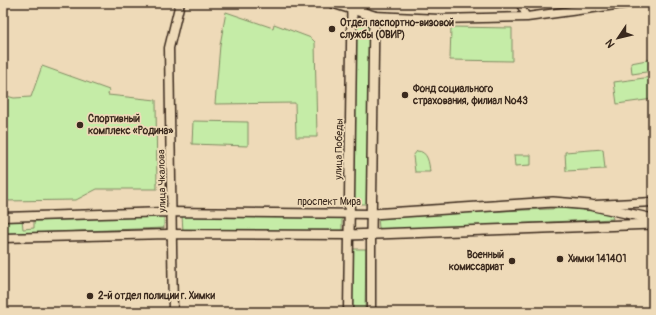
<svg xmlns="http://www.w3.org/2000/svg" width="656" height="315" font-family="Pangolin,sans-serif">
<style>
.green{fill:#c5eca7;stroke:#808b62}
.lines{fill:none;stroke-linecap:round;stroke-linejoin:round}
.minor-casing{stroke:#3b2a1e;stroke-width:9}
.tertiary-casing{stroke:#3b2a1e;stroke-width:11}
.secondary-casing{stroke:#3b2a1e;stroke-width:12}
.minor{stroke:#eedab8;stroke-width:6}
.tertiary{stroke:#eedab8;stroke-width:8}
.secondary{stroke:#eedab8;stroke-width:9}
.poi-dot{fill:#3b2a1e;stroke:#eedab8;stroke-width:1.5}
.labels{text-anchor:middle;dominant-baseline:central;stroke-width:3.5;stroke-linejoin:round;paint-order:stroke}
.poi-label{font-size:10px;font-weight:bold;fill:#3b2a1e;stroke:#eedab8;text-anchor:start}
.street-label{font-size:10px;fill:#3b2a1e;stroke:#eedab8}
</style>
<rect width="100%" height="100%" fill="#eedab8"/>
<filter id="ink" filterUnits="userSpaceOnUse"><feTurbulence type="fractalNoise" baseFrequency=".025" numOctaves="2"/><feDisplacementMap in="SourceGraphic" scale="8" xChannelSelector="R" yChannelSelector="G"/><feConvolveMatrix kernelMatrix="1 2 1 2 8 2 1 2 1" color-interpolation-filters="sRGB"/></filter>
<g filter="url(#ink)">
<g class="green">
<polygon points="226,12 273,28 274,24 311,38 315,42 317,137 296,137 295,103 215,104 220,45"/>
<polygon points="358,21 367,22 370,25 368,204 352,204 355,25"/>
<polygon points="451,27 512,28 512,61 450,60"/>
<polygon points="652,59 653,71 632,74 631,63"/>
<polygon points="42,66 109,90 108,95 156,100 157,189 97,189 76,200 3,201 3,95 14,98 31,97"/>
<polygon points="652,77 653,99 617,104 614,82"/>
<polygon points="193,121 248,122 248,146 192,144"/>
<polygon points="603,149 605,169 566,171 565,152"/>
<path d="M 417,151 C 428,151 429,163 430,172 L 415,172 L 413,156 Z"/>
<polygon points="514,155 531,155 531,165 515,166"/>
<polygon points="572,208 611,214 613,219 386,230 379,228 378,218 382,216"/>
<polygon points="182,215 342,216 342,231 183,232"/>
<polygon points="164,216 164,228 3,234 3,220 22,219 23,229 34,228 34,221"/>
<polygon points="352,249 366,249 365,312 351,312"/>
</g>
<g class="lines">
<defs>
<g id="minor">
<polyline points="519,3 527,17"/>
<polyline points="362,13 363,3"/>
</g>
<g id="tertiary">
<polyline points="374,16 439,19 527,17 630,3"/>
<polyline points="596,205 653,202"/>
<polyline points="3,217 167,212 372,214"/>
<polyline points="3,238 168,234 349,235 348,312"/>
<polyline points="173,312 169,48 180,3"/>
<polyline points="371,312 371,235"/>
</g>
<g id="secondary">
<polyline points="333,3 374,16 371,235"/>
<polyline points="352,9 349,235 653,224"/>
<polyline points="372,214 553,202 590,205 653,219"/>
</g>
</defs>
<use href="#minor" class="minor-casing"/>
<use href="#tertiary" class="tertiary-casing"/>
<use href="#secondary" class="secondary-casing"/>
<use href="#minor" class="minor"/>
<use href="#tertiary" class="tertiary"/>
<use href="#secondary" class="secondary"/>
</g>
</g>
<g class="poi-dot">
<circle cx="332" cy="29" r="4"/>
<circle cx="405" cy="95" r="4"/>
<circle cx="80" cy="125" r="4"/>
<circle cx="560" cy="259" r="4"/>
<circle cx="512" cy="261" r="4"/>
<circle cx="90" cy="296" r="4"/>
</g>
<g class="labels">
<g class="poi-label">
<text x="340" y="23">Отдел паспортно-визовой<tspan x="340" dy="12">службы (ОВИР)</tspan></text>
<text x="413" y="89">Фонд социального<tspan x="413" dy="12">страхования, филиал №43</tspan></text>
<text x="88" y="119">Спортивный<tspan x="88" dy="12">комплекс «Родина»</tspan></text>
<text x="504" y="255" text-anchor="end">Военный<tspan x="504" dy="12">комиссариат</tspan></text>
<text x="568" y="259">Химки 141401</text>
<text x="98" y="296">2-й отдел полиции г. Химки</text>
</g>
<g class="street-label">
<text transform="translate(339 149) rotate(-89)">улица Победы</text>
<text transform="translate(162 181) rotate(-91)">улица Чкалова</text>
<text x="329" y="202">проспект Мира</text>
</g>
</g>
<rect width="656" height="315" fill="none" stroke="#eedab8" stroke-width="16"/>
<rect x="8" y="8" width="640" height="299" fill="none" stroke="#3b2a1e" stroke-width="1.5" filter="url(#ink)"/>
<g transform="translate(618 38) rotate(235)" stroke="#eedab8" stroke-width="3" paint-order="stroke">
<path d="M0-3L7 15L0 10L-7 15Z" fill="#3b2a1e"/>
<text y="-6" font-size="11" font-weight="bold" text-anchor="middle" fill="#3b2a1e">N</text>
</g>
</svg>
